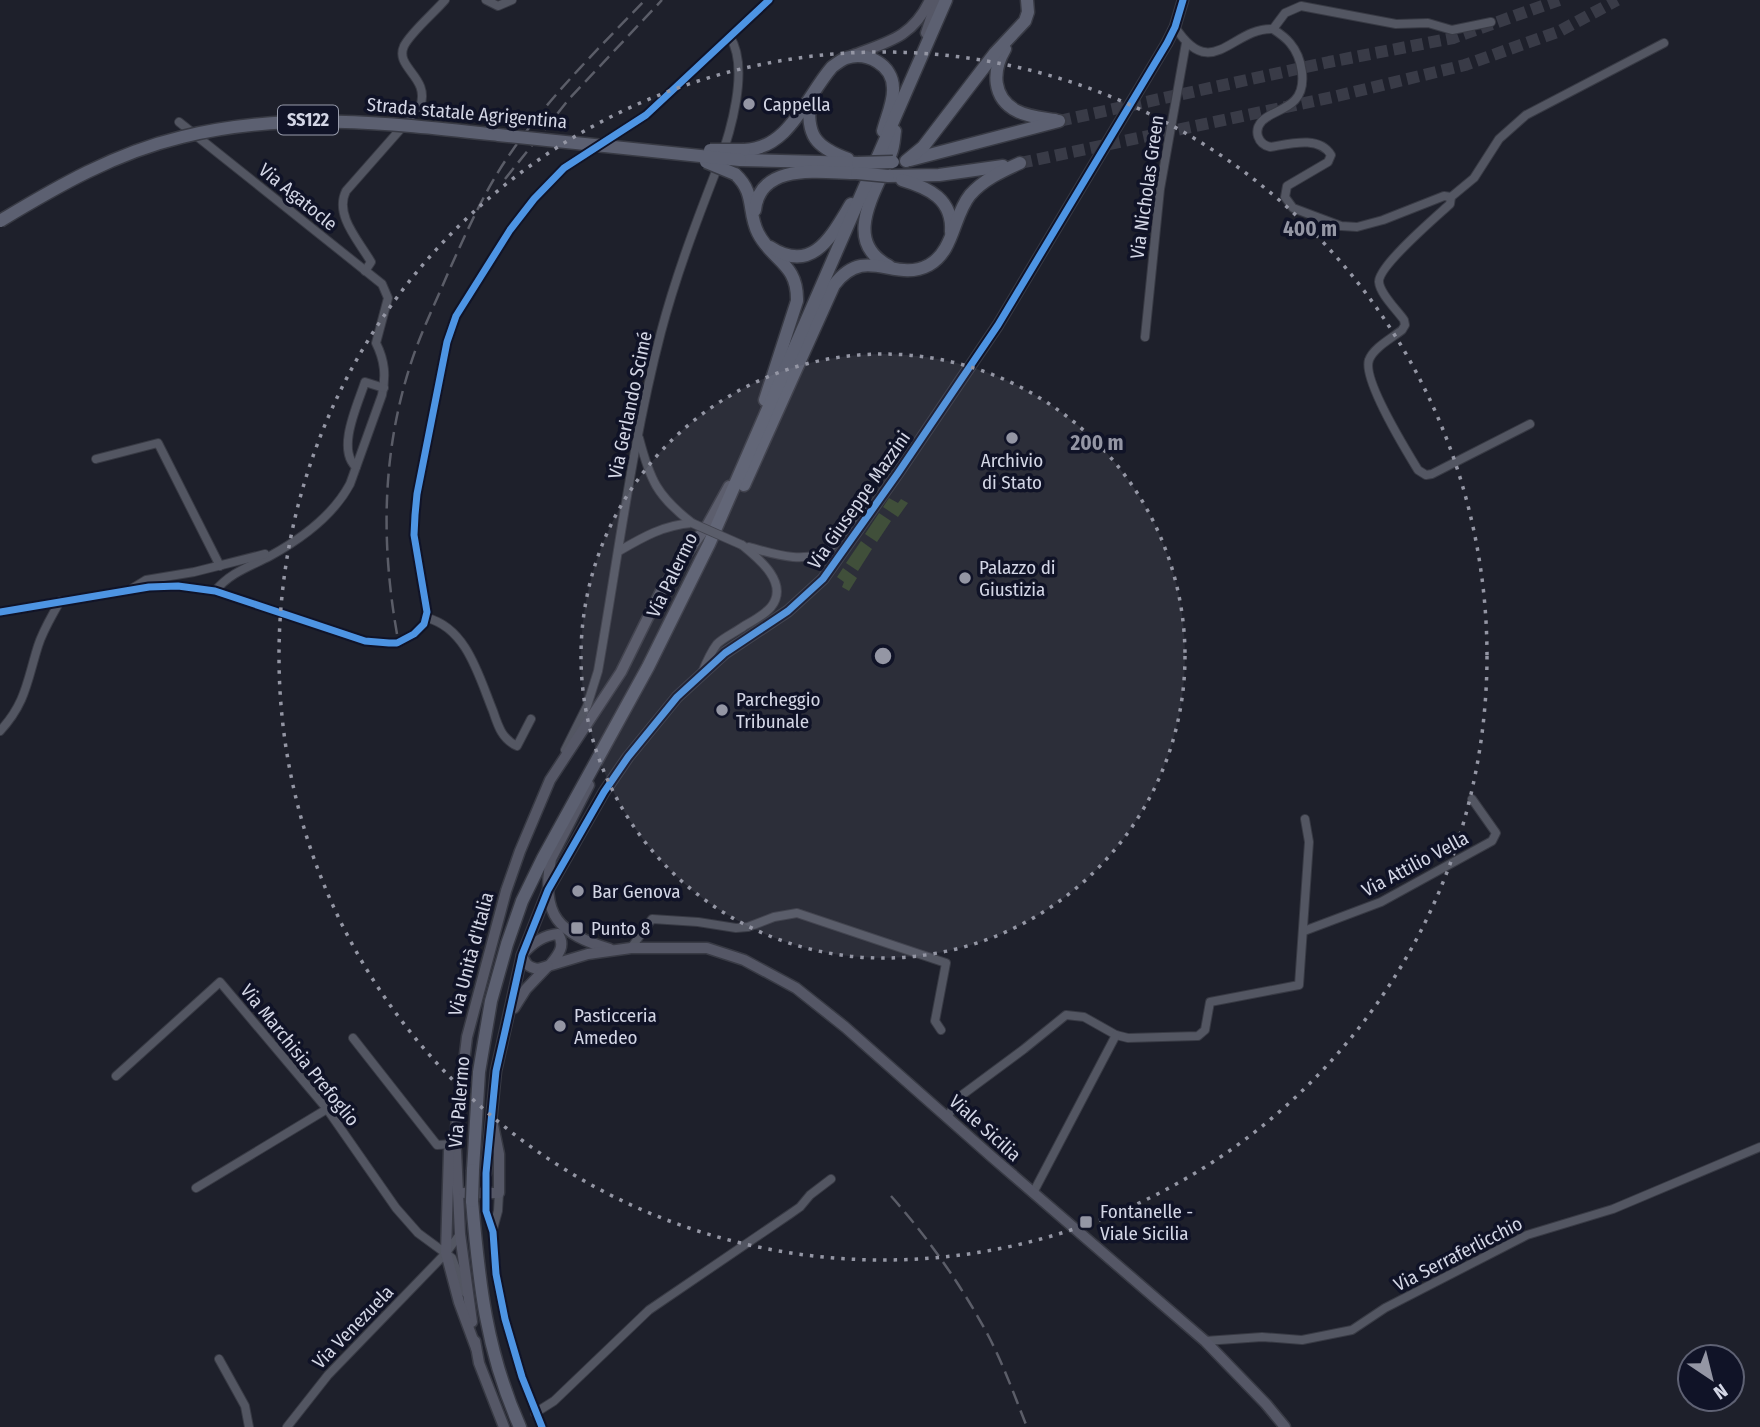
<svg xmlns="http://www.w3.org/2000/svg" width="1760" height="1427" font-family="'Fira Sans Condensed',sans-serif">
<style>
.green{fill:#35462c}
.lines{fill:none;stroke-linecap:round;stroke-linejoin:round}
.primary-tunnel{stroke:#393b47;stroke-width:12;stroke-dasharray:12 6;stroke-linecap:butt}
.street-casing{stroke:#383a44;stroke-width:10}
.secondary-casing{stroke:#383a44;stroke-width:13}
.primary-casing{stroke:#383a44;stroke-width:15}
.street{stroke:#535662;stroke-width:8}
.secondary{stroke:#555766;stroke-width:10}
.primary{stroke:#5c6071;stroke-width:12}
.rail{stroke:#5b5d68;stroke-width:2.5;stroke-dasharray:14 7;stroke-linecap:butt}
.street-bridge-casing{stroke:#383a44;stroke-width:10;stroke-linecap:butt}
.primary-bridge-casing{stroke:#383a44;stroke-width:15;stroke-linecap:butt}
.street-bridge{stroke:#535662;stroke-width:8}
.primary-bridge{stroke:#5c6071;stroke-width:12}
.cycleway-casing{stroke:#101327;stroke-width:11}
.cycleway{stroke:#4d94e3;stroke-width:7}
.ring{fill:none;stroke:#9496a4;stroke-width:3.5;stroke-dasharray:3.5 7}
.poi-dot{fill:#9496a4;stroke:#101327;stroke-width:2.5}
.labels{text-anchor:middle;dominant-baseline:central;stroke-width:7;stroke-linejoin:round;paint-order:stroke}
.shield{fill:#101327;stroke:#989cac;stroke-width:2}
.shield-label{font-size:18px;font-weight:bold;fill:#d3d6e5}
.poi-label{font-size:19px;fill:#d3d6e5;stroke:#101327;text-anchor:start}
.street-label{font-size:19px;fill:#d3d6e5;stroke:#101327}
.centre{fill:#9496a4;stroke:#101327;stroke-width:3.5}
.ring-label{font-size:21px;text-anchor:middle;font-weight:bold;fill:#9496a4;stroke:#101327;stroke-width:7;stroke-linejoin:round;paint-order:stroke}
</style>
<rect width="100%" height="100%" fill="#1e202b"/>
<g class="green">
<polygon points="889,498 898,503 901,499 908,503 898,517 883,507"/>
<polygon points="879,513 891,521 877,542 865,534"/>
<polygon points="861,541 872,549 858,571 846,563"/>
<polygon points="843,568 857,578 849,591 842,587 844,582 837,577"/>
</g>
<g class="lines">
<g class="primary-tunnel">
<polyline points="1059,121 1329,62 1453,38 1559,0"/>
<polyline points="1020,163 1333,97 1465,65 1560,31 1617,0"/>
</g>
<defs>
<g id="street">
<polyline points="486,0 498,6 512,0"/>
<path d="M 1175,27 C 1212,84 1232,27 1273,29"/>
<path d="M 1273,29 C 1279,33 1286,38 1290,43 C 1302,57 1308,86 1295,100 C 1286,110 1271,112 1262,121 C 1253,131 1258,144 1270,147 C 1289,144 1319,135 1331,155 L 1328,162 L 1287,186 L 1285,197 L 1293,208 L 1341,226 L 1357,227 L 1383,220 L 1444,196 L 1451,197 L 1450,204 C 1437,216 1378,266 1379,282 C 1380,294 1397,310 1404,320 L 1405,325 L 1402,330 C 1392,338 1373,348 1369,360 C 1362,379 1407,452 1418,470 L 1426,475 L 1432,474 L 1530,424"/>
<polyline points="1273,29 1285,13 1301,6 1396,24 1428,23 1452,30 1491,22"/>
<path d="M 179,122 L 382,284 L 388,298 L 376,343 C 385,361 386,376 382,395 L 350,484 C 333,516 301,539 270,556 C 249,567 231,572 215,591"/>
<polyline points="1451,197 1474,178 1499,139 1526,115 1664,43"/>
<path d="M 365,271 L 371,262 C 359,241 334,215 346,191 L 420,107 C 431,77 394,68 404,46 C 411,32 434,13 445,0"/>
<polyline points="1145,337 1160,189 1186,43"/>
<path d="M 639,438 C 650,480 657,496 692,523"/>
<polyline points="96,459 158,443 220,566"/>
<path d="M 356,467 C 336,449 358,404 365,382 L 384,388"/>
<path d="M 749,547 C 773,554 809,566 831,547 C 841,538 849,523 858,511 L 874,507"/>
<path d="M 619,551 C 643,537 664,525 692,523"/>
<polyline points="133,588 146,580 194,572 265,554"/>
<polyline points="0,612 149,587 178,586 215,591 365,641 389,643 397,643 414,634 424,624 427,612 414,535 415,515 417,494 447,342 456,316 510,230 534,199 564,168 646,115 769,0"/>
<path d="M 427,618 C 467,628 479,677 493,711 C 498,726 502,739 517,746 L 531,719"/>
<path d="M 702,673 C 706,663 710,653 717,644 C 724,637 736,632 744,626 C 753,621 764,615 771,607 C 790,583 758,558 742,545"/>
<path d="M 0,731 C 26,703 27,681 38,646 C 43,630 52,616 60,601"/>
<path d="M 565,750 L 587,706 L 598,671 C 618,558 632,443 661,332 C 676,275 697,220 718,166 C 730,134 750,68 730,37"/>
<polyline points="1304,931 1381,902 1492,841 1496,833 1472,799"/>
<polyline points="631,948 652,919 698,922 736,928 748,927 774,917 797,913 946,963 935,1021 941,1030"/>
<polyline points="353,1038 437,1145 454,1144"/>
<polyline points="116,1076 220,982 327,1109 396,1208 418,1233 452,1258 465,1292"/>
<polyline points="947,1117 962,1095 1024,1049 1066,1015 1084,1017 1116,1035 1128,1038 1198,1036 1205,1030 1210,1002 1299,985 1309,842 1305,819"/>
<polyline points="486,1173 486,1211 493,1232 496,1274 505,1319 522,1377 542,1427"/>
<polyline points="196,1188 327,1109"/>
<polyline points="1033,1193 1116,1035"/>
<polyline points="493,1229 498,1211 499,1193"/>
<polyline points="1205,1341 1262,1337 1302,1340 1352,1330 1385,1308 1527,1235 1613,1209 1760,1147"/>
<polyline points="219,1359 245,1406 249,1427"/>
<polyline points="535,1413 554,1401 649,1310 790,1214 800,1207 810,1195 831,1179"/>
<polyline points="287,1427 328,1375 446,1253 460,1234"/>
</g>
<g id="secondary">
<polyline points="926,33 937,0"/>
<path d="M 853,55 C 888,42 913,37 930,0"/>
<path d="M 589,785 L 551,859 C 540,915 559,934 610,949"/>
<path d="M 550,965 C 558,955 566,946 558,934 C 543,935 532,943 522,955 C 526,965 528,967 538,969 L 588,954 L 631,948 L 707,948 L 744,960 L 796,988 L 845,1027 L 992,1157 L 1205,1341 L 1266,1404 L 1285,1427"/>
<polyline points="514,1008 526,989 548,966"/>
<polyline points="454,1144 456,1151 460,1234 472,1322"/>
<polyline points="486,1173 496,1071 522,955 548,890 604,792 628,757 677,697 725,653 788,611 823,579 898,473 998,325 1167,43 1175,27 1183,0"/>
<polyline points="464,1193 499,1193 499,1154 493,1125"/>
<polyline points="475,1341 479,1363 504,1427"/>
<polyline points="476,1348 459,1302 446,1253 449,1151 454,1144 467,1037 506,891 520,851 550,780 621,672 663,587 708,524 729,486"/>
</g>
<g id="primary">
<path d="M 1005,49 C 992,71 992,98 1017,111 C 1028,117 1043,118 1055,120"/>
<path d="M 810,100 C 806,135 815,147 848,159"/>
<path d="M 744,150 C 789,149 806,97 832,67 C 836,64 841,60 846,58 C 867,51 893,65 893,88 C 894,102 886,118 883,131"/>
<polyline points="740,160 858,163"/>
<polyline points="910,160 1059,121"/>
<polyline points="906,161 923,147 995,53 1025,21 1028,12 1027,0"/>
<path d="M 735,174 C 756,193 747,211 758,233 C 772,261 798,263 797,301 L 765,400"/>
<polyline points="888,176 939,175 1003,166"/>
<path d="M 902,180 C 929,188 953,199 951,232"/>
<path d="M 755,210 C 760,161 823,173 857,173"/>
<path d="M 770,247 C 813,275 832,235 851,204"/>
<path d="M 889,266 C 839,240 879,188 891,153 C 894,146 894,138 895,131"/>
<path d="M 744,485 L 834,285 C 866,243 894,284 929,265 C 954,251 953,216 970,195 C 983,180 1002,171 1020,163"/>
<polyline points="473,1170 479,1072 491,1001 507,944 522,901 543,858 648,667 709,544 946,0"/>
<path d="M 472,1201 C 479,1283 486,1351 520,1427"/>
</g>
</defs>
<use href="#street" class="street-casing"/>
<use href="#secondary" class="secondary-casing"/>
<use href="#primary" class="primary-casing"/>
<use href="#street" class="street"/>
<use href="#secondary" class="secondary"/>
<use href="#primary" class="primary"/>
<g class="rail">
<polyline points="505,179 569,99 662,0"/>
<path d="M 397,634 C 381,543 382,454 410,366 C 420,334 435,304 448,273 C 467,231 485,189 512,151 C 550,96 599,48 645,0"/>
<path d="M 891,1196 C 929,1239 962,1286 989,1337 C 1004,1366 1015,1397 1027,1427"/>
</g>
<defs>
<polyline id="street-bridge" points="692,523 742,545"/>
<g id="primary-bridge">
<polyline points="710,150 744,150"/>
<polyline points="706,162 735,174"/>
<polyline points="858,163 893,162"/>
<polyline points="857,173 888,176"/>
<path d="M 0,221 C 58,186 115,153 182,137 C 288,111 390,123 498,135 C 578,143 659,152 740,160"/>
<polyline points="472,1201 473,1170"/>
</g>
</defs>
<use href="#street-bridge" class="street-bridge-casing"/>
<use href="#primary-bridge" class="primary-bridge-casing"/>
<use href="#street-bridge" class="street-bridge"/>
<use href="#primary-bridge" class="primary-bridge"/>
<defs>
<g id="cycleway">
<polyline points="0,612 149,587 178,586 215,591 365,641 389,643 397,643 414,634 424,624 427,612 414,535 415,515 417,494 447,342 456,316 510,230 534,199 564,168 646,115 769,0"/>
<polyline points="542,1427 522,1377 505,1319 496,1274 493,1232 486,1211 486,1173 496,1071 506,1027 522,955 548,890 604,792 628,757 677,697 725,653 788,611 823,579 898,473 998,325 1167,43 1175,27 1183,0"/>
</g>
</defs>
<use href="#cycleway" class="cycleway-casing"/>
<use href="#cycleway" class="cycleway"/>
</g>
<circle cx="883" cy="656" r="302" fill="#9496a4" fill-opacity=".12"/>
<g class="ring">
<circle cx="883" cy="656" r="302"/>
<circle cx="883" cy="656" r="604"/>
</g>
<g class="poi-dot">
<circle cx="749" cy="104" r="7"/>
<circle cx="1012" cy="438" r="7"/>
<circle cx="965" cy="578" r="7"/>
<circle cx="722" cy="710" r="7"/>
<circle cx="578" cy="891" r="7"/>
<rect x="570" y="921" width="14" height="14" rx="3.5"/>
<circle cx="560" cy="1026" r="7"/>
<rect x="1079" y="1215" width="14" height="14" rx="3.5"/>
</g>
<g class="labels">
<rect class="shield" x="278" y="105.5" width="60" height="29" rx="5"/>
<g class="shield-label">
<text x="308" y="120">SS122</text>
</g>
<g class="poi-label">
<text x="763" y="104">Cappella</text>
<text x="1012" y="460" text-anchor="middle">Archivio<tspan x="1012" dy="22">di Stato</tspan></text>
<text x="979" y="567">Palazzo di<tspan x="979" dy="22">Giustizia</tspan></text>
<text x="736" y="699">Parcheggio<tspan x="736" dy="22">Tribunale</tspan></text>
<text x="592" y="891">Bar Genova</text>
<text x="591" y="928">Punto 8</text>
<text x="574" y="1015">Pasticceria<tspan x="574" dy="22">Amedeo</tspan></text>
<text x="1100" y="1211">Fontanelle -<tspan x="1100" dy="22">Viale Sicilia</tspan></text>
</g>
<g class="street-label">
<text transform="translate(467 113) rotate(5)">Strada statale Agrigentina</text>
<text transform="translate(1147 187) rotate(-82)">Via Nicholas Green</text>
<text transform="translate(298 197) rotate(39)">Via Agatocle</text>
<text transform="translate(630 405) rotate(-78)">Via Gerlando Scimé</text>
<text transform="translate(859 500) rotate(-55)">Via Giuseppe Mazzini</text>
<text transform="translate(672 575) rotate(-64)">Via Palermo</text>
<text transform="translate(1415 864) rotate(-28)">Via Attilio Vella</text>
<text transform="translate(471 954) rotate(-75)">Via Unità d'Italia</text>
<text transform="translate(300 1055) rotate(51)">Via Marchisia Prefoglio</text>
<text transform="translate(459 1102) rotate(-85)">Via Palermo</text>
<text transform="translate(985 1128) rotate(42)">Viale Sicilia</text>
<text transform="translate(1458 1254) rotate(-27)">Via Serraferlicchio</text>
<text transform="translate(353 1327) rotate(-46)">Via Venezuela</text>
</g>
</g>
<circle cx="883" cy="656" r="10" class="centre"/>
<g class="ring-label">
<text x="1310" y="236">400 m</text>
<text x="1097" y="450">200 m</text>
</g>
<g transform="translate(1711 1378) rotate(145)"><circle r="33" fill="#101327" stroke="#5e6173" stroke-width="2"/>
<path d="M0-5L12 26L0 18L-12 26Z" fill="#9496a4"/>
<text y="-10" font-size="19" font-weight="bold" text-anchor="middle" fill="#d3d6e5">N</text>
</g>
</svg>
